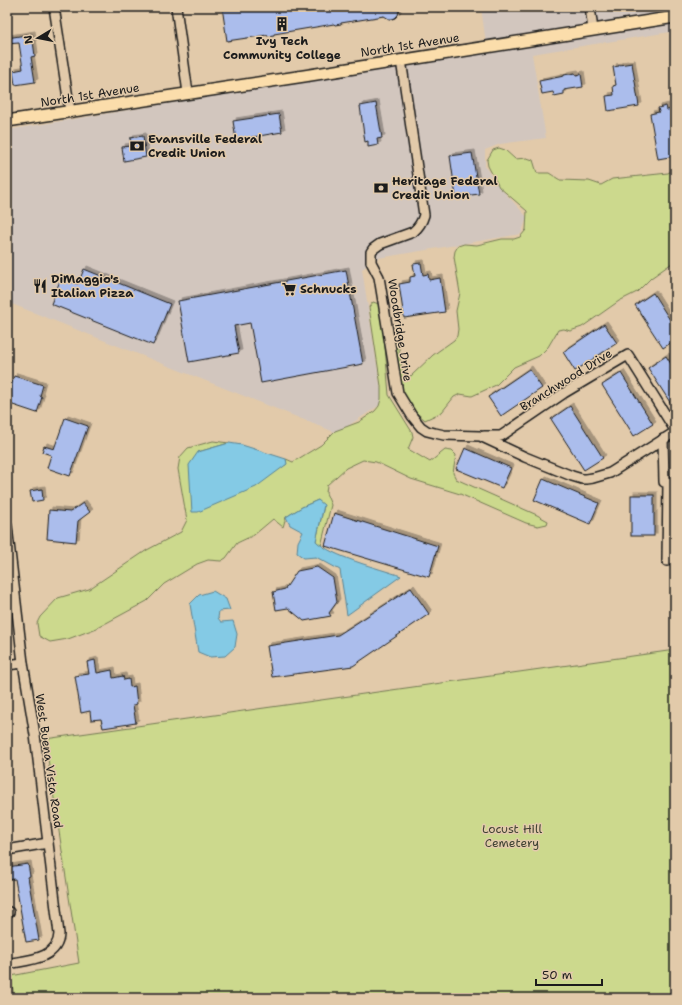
<svg xmlns="http://www.w3.org/2000/svg" width="682" height="1005" font-family="'Shantell Sans',sans-serif">
<style>
.built{fill:#d2c6be}
.green{fill:#ccd98d;stroke:#747a54}
.water{fill:#84cae5;stroke:#5a8495}
.building{fill:#abbdec;stroke:#1c1c1c;filter:url(#shadow)}
.lines{fill:none;stroke-linecap:round;stroke-linejoin:round}
.minor-casing{stroke:#1c1c1c;stroke-width:12}
.major-casing{stroke:#1c1c1c;stroke-width:14}
.minor{stroke:#e2caaa;stroke-width:9}
.major{stroke:#fbddab;stroke-width:11}
.labels{text-anchor:middle;dominant-baseline:central;stroke-width:3;stroke-linejoin:round;paint-order:stroke}
.poi-label{font-size:12px;font-weight:bold;fill:#1c1c1c;stroke:#e2caaa;text-anchor:start}
.street-label{font-size:12px;fill:#1c1c1c;stroke:#e2caaa}
.park-label{font-size:12px;fill:#3f4233;stroke:#e2caaa}
</style>
<defs>
<filter id="shadow"><feDropShadow dx="3" dy="-3" stdDeviation="0" flood-color="#0004"/></filter>
</defs>
<rect width="100%" height="100%" fill="#e2caaa"/>
<filter id="ink" filterUnits="userSpaceOnUse"><feTurbulence type="fractalNoise" baseFrequency=".025" numOctaves="2"/><feDisplacementMap in="SourceGraphic" scale="8" xChannelSelector="R" yChannelSelector="G"/><feConvolveMatrix kernelMatrix="1 2 1 2 8 2 1 2 1" color-interpolation-filters="sRGB"/></filter>
<g filter="url(#ink)">
<polygon class="built" points="481,7 675,7 675,66 670,32 532,54 546,138 500,144 485,150 485,166 494,181 527,217 521,234 379,258 362,269 383,403 337,433 7,302 7,130 487,51"/>
<g class="green">
<polygon points="499,148 505,150 515,159 527,158 533,160 537,173 549,173 560,180 589,181 601,185 612,179 668,173 675,169 675,261 651,278 637,292 619,301 582,327 570,331 564,329 558,330 548,347 539,356 514,367 496,385 472,396 460,394 454,397 442,412 425,420 406,404 394,364 392,340 397,336 402,368 405,374 411,376 433,355 454,340 457,336 458,329 456,311 460,293 454,257 455,251 458,246 464,244 477,245 502,239 514,239 520,237 526,230 527,211 499,187 488,166 487,160 493,150"/>
<polygon points="373,302 379,304 383,322 389,395 412,432 413,437 408,449 430,462 445,450 452,451 456,455 453,473 456,479 537,515 548,521 547,524 538,526 526,523 460,494 411,479 376,462 363,460 346,468 327,485 326,493 331,505 321,546 316,541 324,506 318,500 302,507 286,517 283,527 273,519 254,535 237,543 226,558 221,561 208,560 197,564 164,584 147,601 97,628 68,639 50,642 39,636 37,623 40,617 58,598 89,589 147,550 181,532 187,520 178,469 180,457 188,448 213,441 229,443 198,452 286,465 286,459 293,462 321,445 335,431 359,422 375,411 379,406 381,399 381,386 369,307"/>
<polygon points="675,650 675,998 14,998 11,976 79,963 45,739"/>
</g>
<g class="water">
<polygon points="229,443 242,445 286,459 287,464 256,487 198,512 192,512 189,465 198,452"/>
<path d="M 318,500 L 324,505 L 316,541 C 332,557 378,568 401,576 L 347,615 L 340,570 L 316,557 L 304,558 L 297,553 L 298,542 L 303,532 L 290,525 L 286,517 L 302,507 Z"/>
<polygon points="213,591 226,599 230,610 219,611 218,618 221,622 233,621 237,634 235,647 225,656 210,657 198,652 190,604 199,595"/>
</g>
<g class="building">
<polygon points="222,7 400,7 398,15 395,18 392,19 389,19 384,16 341,23 341,24 335,25 334,24 274,34 274,35 267,36 267,35 227,41"/>
<polygon points="32,34 35,56 31,57 35,82 15,85 13,71 23,69 19,43 7,44 7,38"/>
<polygon points="632,63 639,106 608,111 606,96 614,95 613,86 616,85 613,67 619,66 619,65"/>
<polygon points="575,73 576,75 581,74 583,87 564,90 564,94 554,96 553,92 542,94 539,81 564,76 564,75"/>
<polygon points="376,103 382,138 377,139 378,145 368,147 368,141 365,142 360,106"/>
<polygon points="666,106 667,110 675,109 675,156 658,159 650,114 659,112 658,108"/>
<polygon points="279,114 282,132 236,140 233,121"/>
<polygon points="143,136 146,157 124,161 122,147 131,146 130,138"/>
<polygon points="472,153 479,194 456,197 450,156"/>
<polygon points="421,263 423,275 428,274 429,280 440,278 445,312 404,318 399,284 410,282 410,277 415,276 413,264"/>
<polygon points="84,269 170,304 153,345 51,304 61,278 78,284"/>
<polygon points="346,270 363,364 261,383 250,323 234,326 239,353 189,362 178,301"/>
<polygon points="653,293 675,328 675,340 663,348 635,305"/>
<polygon points="604,324 617,343 575,371 563,352"/>
<polygon points="666,356 675,370 675,410 648,368"/>
<polygon points="529,369 542,388 501,416 488,397"/>
<polygon points="621,373 653,424 634,436 602,385"/>
<polygon points="14,376 43,385 40,396 42,397 37,413 7,403 7,399"/>
<polygon points="570,406 603,458 584,470 551,419"/>
<polygon points="65,418 88,426 70,476 47,468 51,455 42,452 44,446 54,449"/>
<polygon points="465,448 511,468 502,488 456,469"/>
<polygon points="543,479 599,503 590,524 534,500"/>
<polygon points="42,489 43,500 32,502 30,491"/>
<rect x="631" y="495" width="23" height="41"/>
<polygon points="83,503 90,512 78,521 76,542 47,539 49,510 70,512"/>
<polygon points="334,513 438,546 429,577 325,546"/>
<polygon points="317,567 333,578 337,602 329,613 331,616 304,621 288,608 276,610 273,592 285,589 297,571"/>
<polygon points="411,588 429,614 353,666 272,677 267,646 338,635"/>
<polygon points="95,660 97,673 112,670 113,678 123,676 124,680 129,679 130,687 135,686 137,704 133,705 136,723 103,728 101,719 91,720 90,711 81,713 75,676 89,674 87,662"/>
<polygon points="28,864 30,876 28,877 39,940 26,942 15,879 7,880 7,867"/>
</g>
<g class="lines">
<defs>
<g id="minor">
<polyline points="54,7 70,111"/>
<polyline points="176,7 188,93"/>
<polyline points="590,7 593,30"/>
<path d="M 401,60 L 424,215 C 422,222 419,227 413,232 L 380,244 L 373,249 L 371,252 L 371,262 L 379,277 L 398,393 L 412,416 L 421,427 L 427,431 L 435,433 L 444,435 L 480,436 L 525,457 L 572,476 L 582,479 L 586,479 L 593,478 L 610,473 L 675,432"/>
<polyline points="484,436 501,436 564,393 628,355 675,430"/>
<polyline points="663,439 664,482 668,482 667,561"/>
<path d="M 7,526 L 23,663 L 35,735 L 59,934 C 58,960 26,960 7,964"/>
<polyline points="7,665 23,663"/>
<polyline points="7,850 48,843"/>
<polyline points="7,913 9,912"/>
</g>
<polyline id="major" points="7,121 304,76 675,17"/>
</defs>
<use href="#minor" class="minor-casing"/>
<use href="#major" class="major-casing"/>
<use href="#minor" class="minor"/>
<use href="#major" class="major"/>
</g>
</g>
<defs>
<symbol id="building-bare" viewBox="-9 -9 18 18"><path d="M-4-6H4V6H1V3H-1V6H-4ZM-2.5-4.3h1.7v1.8h-1.7ZM.8-4.3h1.7v1.8H.8ZM-2.5-1h1.7V.8h-1.7ZM.8-1h1.7V.8H.8Z" fill="#1c1c1c" stroke="#e2caaa" stroke-width="2.5" paint-order="stroke"/></symbol>
<symbol id="bank-bare" viewBox="-9 -9 18 18"><path d="M-6-4H6V4H-6ZM0-2.3a2.3 2.3 0 1 0 0 4.6a2.3 2.3 0 1 0 0-4.6Z" fill="#1c1c1c" stroke="#e2caaa" stroke-width="2.5" paint-order="stroke"/></symbol>
<symbol id="restaurant-bare" viewBox="-9 -9 18 18"><path d="M-5-6h1v4h1v-4h1v4h1v-4h1v5L-1.5 .5V6h-2V.5L-5-1ZM5-6V6H3V1.5H1.5Q1.5-4 5-6Z" fill="#1c1c1c" stroke="#e2caaa" stroke-width="2.5" paint-order="stroke"/></symbol>
<symbol id="supermarket-bare" viewBox="-9 -9 18 18"><path d="M-6-5.5h2.5l.6 2H6L4.5 2H-2.5L-4.4-4H-6ZM-1.5 3.2a1.3 1.3 0 1 0 .1 0ZM3 3.2a1.3 1.3 0 1 0 .1 0Z" fill="#1c1c1c" stroke="#e2caaa" stroke-width="2.5" paint-order="stroke"/></symbol>
</defs>
<g fill-rule="evenodd">
<use href="#building-bare" x="272" y="14" width="20" height="20"/>
<use href="#bank-bare" x="127" y="136" width="20" height="20"/>
<use href="#bank-bare" x="371" y="178" width="20" height="20"/>
<use href="#restaurant-bare" x="30" y="276" width="20" height="20"/>
<use href="#supermarket-bare" x="279" y="279" width="20" height="20"/>
</g>
<g class="labels">
<g class="poi-label">
<text x="282" y="41" text-anchor="middle">Ivy Tech<tspan x="282" dy="14">Community College</tspan></text>
<text x="148" y="139">Evansville Federal<tspan x="148" dy="14">Credit Union</tspan></text>
<text x="392" y="181">Heritage Federal<tspan x="392" dy="14">Credit Union</tspan></text>
<text x="51" y="279">DiMaggio's<tspan x="51" dy="14">Italian Pizza</tspan></text>
<text x="300" y="289">Schnucks</text>
</g>
<g class="street-label">
<text transform="translate(410 45) rotate(-9)">North 1st Avenue</text>
<text transform="translate(90 95) rotate(-9)">North 1st Avenue</text>
<text transform="translate(400 330) rotate(81)">Woodbridge Drive</text>
<text transform="translate(566 380) rotate(-32)">Branchwood Drive</text>
<text transform="translate(49 761) rotate(82)">West Buena Vista Road</text>
</g>
<g class="park-label">
<text x="512" y="829">Locust Hill<tspan x="512" dy="14">Cemetery</tspan></text>
</g>
</g>
<rect width="682" height="1005" fill="none" stroke="#e2caaa" stroke-width="24"/>
<rect x="12" y="12" width="658" height="981" fill="none" stroke="#1c1c1c" stroke-width="1.5" filter="url(#ink)"/>
<g transform="translate(38 38) rotate(260)" stroke="#e2caaa" stroke-width="3" paint-order="stroke">
<path d="M0-3L7 15L0 10L-7 15Z" fill="#1c1c1c"/>
<text y="-6" font-size="11" font-weight="bold" text-anchor="middle" fill="#1c1c1c">N</text>
</g>
<path d="M536 979v6h66v-6" fill="none" stroke="#1c1c1c" stroke-width="2"/>
<text x="542" y="979" font-size="12" fill="#1c1c1c" stroke="#e2caaa" stroke-width="3" paint-order="stroke">50 m</text>
</svg>
